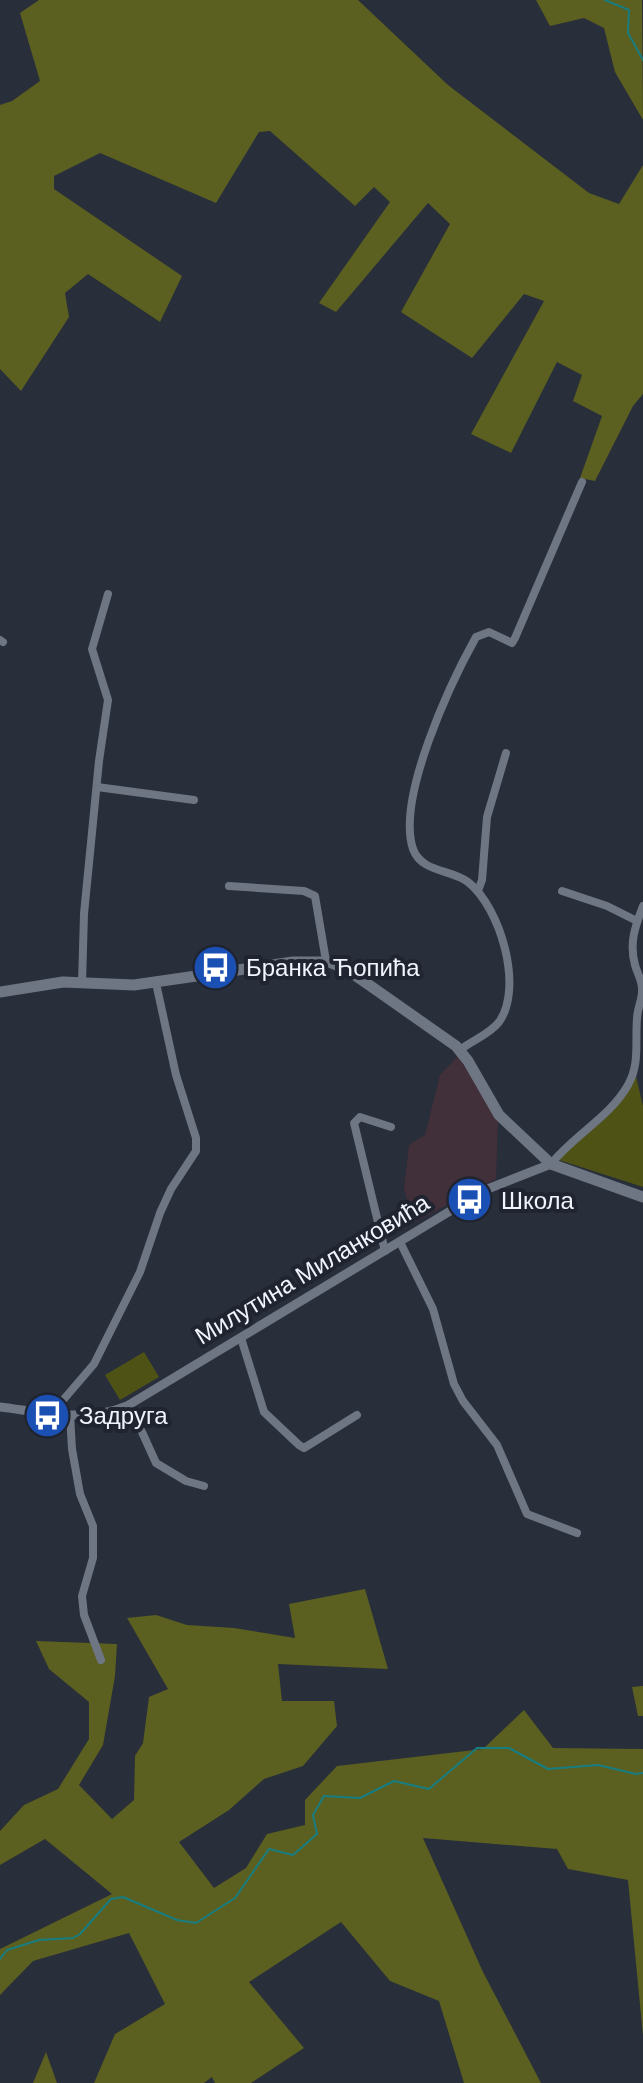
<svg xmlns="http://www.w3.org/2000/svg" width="643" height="2083" font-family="Arial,sans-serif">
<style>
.education{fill:#412f39}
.green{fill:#4e5215}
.forest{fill:#5b5f20}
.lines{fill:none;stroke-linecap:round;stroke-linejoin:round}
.stream{stroke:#187d80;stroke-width:2}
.minor{stroke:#6e7583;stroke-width:8}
.tertiary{stroke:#6e7583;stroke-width:9}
.secondary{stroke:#6e7583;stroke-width:11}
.labels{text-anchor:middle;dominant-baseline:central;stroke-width:8;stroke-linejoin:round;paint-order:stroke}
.poi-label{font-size:24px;fill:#f0f4fc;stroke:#1f2430;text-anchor:start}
.street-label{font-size:24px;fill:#f0f4fc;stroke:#1f2430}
</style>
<rect width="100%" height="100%" fill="#282e3a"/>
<polygon class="education" points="458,1056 498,1120 496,1179 413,1223 404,1188 409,1145 425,1135 440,1075"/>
<g class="green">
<polygon points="635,1072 643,1106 643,1187 559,1160 577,1140 601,1122"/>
<polygon points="144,1352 159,1377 120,1400 105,1375"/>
</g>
<g class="forest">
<polygon points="39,0 358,0 448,85 589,193 619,204 643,165 643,394 633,406 595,481 580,478 602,416 573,401 582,375 557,362 511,453 471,434 544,301 524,294 472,358 401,312 450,224 428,203 336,312 319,303 390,202 374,187 355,206 270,131 259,132 216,203 100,153 54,176 54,189 182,276 160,322 88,274 65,293 69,317 21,391 0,369 0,105 12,101 40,81 20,13"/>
<polygon points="536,0 642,0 643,120 615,72 604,28 584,18 550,26"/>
<polygon points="365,1589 388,1669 278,1664 282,1701 334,1701 337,1726 303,1766 264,1779 229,1810 179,1842 214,1888 246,1868 267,1834 305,1825 305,1800 337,1766 483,1749 524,1710 553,1748 643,1749 643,2036 628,1880 568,1869 557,1849 423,1838 483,1972 541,2083 464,2083 439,2001 390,1981 341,1922 249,1982 304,2048 251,2083 215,2083 212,2077 204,2083 94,2083 115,2034 165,2004 129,1933 33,1961 0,1995 0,1949 112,1894 45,1839 0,1865 0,1831 24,1805 58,1789 89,1739 89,1702 49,1669 36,1641 117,1644 115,1676 103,1745 79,1785 112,1819 134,1800 135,1756 143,1743 149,1697 168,1689 127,1618 156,1615 187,1625 234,1628 295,1638 289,1604"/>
<polygon points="643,1686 643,1716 638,1716 632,1687"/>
<polygon points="46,2052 57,2083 33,2083"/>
</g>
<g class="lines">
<g class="stream">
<polyline points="605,0 629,10 628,33 643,60"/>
<polyline points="0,1959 7,1950 39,1940 73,1938 80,1934 111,1899 123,1897 177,1920 196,1923 235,1898 269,1849 293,1855 317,1834 313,1815 324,1796 360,1798 394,1781 429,1789 477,1748 509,1748 548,1769 598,1765 636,1774 643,1773"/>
</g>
<g class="minor">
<polyline points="0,640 3,642"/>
<polyline points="97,787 194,800"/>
<polyline points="229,886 304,891 315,896 326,961"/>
<polyline points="478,891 482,880 487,817 506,753"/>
<polyline points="562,891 607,906 637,921"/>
<polyline points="82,983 84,914 99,761 108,700 92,649 108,594"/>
<path d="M 460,1050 C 472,1040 489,1035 499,1022 C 524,987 500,907 468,882 C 451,869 422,873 413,849 C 396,798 451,682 476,637 L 489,632 L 512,643 L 515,638 L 582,482"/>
<path d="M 551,1164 C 574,1135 610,1117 628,1085 C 640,1064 635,1042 637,1019 C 637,1008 643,999 642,989 C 642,980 637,973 635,965 C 629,943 635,927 643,906"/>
<polyline points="400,1242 433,1309 454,1384 463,1401 497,1445 527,1514 577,1533"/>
<polyline points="385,1251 354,1123 360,1117 391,1127"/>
<polyline points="241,1338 264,1412 299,1445 304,1448 357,1415"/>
<polyline points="127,1406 142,1432 156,1463 186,1481 204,1486"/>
<polyline points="52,1413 94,1364 140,1272 160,1213 171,1189 196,1151 196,1138 176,1075 156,983"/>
<polyline points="70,1415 72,1449 80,1494 93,1526 93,1558 82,1596 84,1615 101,1660"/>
</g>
<path class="tertiary" d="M 0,1407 C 41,1412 87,1423 127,1406 L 485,1190 L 551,1164"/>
<polyline class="secondary" points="0,992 63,982 134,985 293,962 329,962 346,969 372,987 456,1046 468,1061 499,1115 551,1164 643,1197"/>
</g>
<defs>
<symbol id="bus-disc" viewBox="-11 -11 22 22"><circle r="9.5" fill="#1a4fb4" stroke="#1f2430"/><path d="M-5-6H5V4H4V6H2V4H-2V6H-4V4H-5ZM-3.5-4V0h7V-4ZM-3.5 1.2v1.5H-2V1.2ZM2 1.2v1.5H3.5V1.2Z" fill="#fff"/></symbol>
</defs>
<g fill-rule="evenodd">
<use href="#bus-disc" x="190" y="942" width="51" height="51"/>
<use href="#bus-disc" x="444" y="1174" width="51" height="51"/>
<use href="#bus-disc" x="22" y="1390" width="51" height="51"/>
</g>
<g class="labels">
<g class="poi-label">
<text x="246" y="967">Бранка Ћопића</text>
<text x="501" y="1200">Школа</text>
<text x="79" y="1415">Задруга</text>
</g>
<g class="street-label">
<text transform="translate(312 1269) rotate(-31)">Милутина Миланковића</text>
</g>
</g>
</svg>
